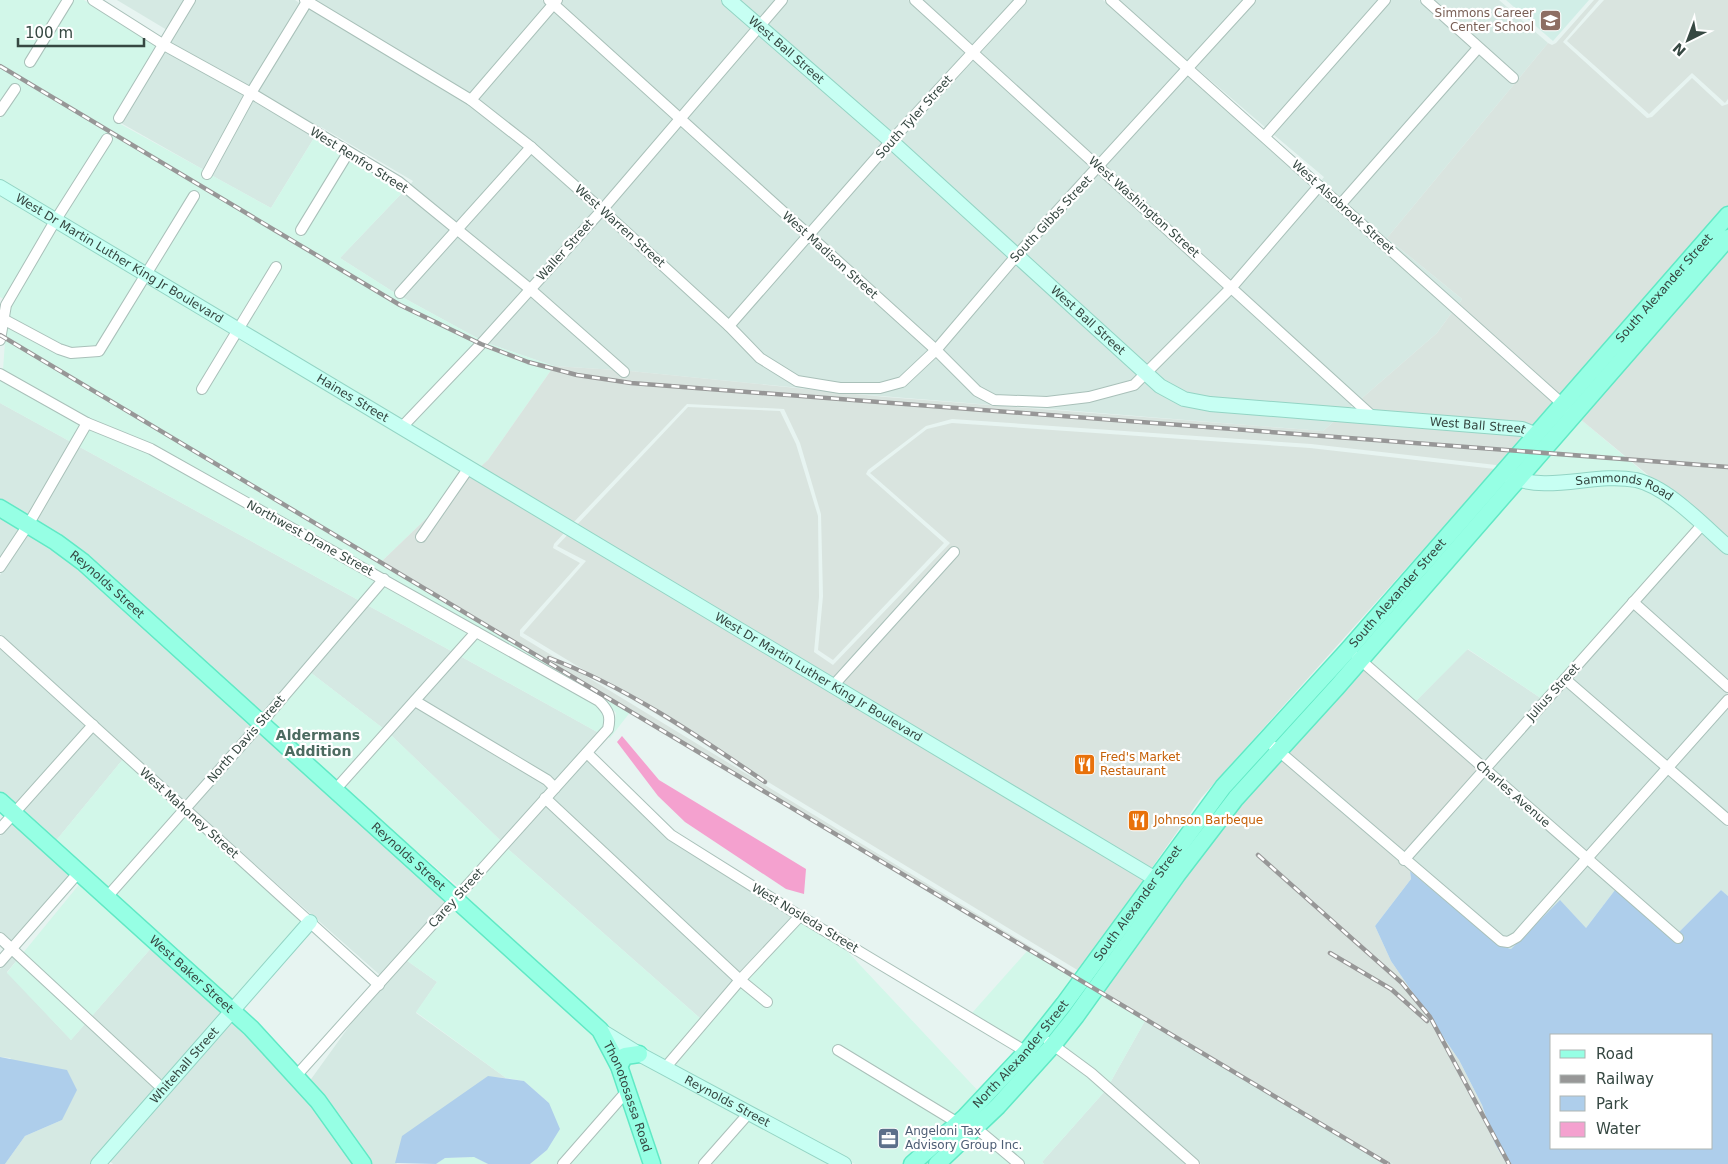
<svg xmlns="http://www.w3.org/2000/svg" width="1728" height="1164" font-family="'DejaVu Sans',sans-serif">
<style>
.residential{fill:#d5e9e3}
.commercial{fill:#d2f7e9}
.industrial{fill:#d9e4df}
.education{fill:#d1eee7}
.green{fill:#aeceeb;fill-rule:evenodd}
.water{fill:#f4a1cf}
.lines{fill:none;stroke-linecap:round;stroke-linejoin:round}
.street-casing{stroke:#a9c0b9;stroke-width:12}
.secondary-casing{stroke:#93d4c4;stroke-width:16}
.primary-casing{stroke:#60e9c5;stroke-width:19}
.street{stroke:#fff;stroke-width:10}
.secondary{stroke:#c7fff3;stroke-width:14}
.primary{stroke:#96ffe4;stroke-width:16}
.rail-casing{stroke:#979797;stroke-width:4.5}
.rail{stroke:#fff;stroke-width:2.5;stroke-dasharray:8;stroke-linecap:butt}
.labels{text-anchor:middle;dominant-baseline:central;stroke-width:4.5;stroke-linejoin:round;paint-order:stroke}
.education-label{font-size:12px;fill:#785e54;stroke:#fff;text-anchor:end}
.street-label{font-size:12px;fill:#364842;stroke:#fff}
.food-label{font-size:12px;fill:#c56008;stroke:#fff;text-anchor:start}
.service-label{font-size:12px;fill:#4e5e75;stroke:#fff;text-anchor:start}
.neighbourhood-label{font-size:14px;font-weight:bold;fill:#4c6b60;stroke:#fff}
</style>
<rect width="100%" height="100%" fill="#e7f4f1"/>
<g class="residential">
<polygon points="117,0 185,0 167,30"/>
<polygon points="195,0 295,0 301,4 250,86 170,43"/>
<polygon points="314,0 542,0 547,5 470,93"/>
<polygon points="562,0 723,0 752,28 680,113 560,3"/>
<polygon points="737,0 777,0 758,20"/>
<polygon points="788,0 908,0 967,53 891,134 765,26"/>
<polygon points="923,0 1015,0 974,46"/>
<polygon points="1027,0 1103,0 1182,68 1100,160 980,52"/>
<polygon points="1118,0 1244,0 1188,61"/>
<polygon points="1256,0 1379,0 1266,128 1195,67"/>
<polygon points="1391,0 1419,0 1472,48 1339,199 1321,181 1324,177 1273,134"/>
<polygon points="1433,0 1499,0 1548,43 1387,238 1462,299 1459,304 1346,204 1478,54 1513,84 1519,78"/>
<polygon points="309,8 468,103 524,148 457,224 410,185 413,181 321,127 319,129 258,91"/>
<polygon points="553,10 674,120 602,203 531,140 477,98"/>
<polygon points="759,33 885,142 809,230 687,118"/>
<polygon points="165,51 245,95 204,170 121,123"/>
<polygon points="974,59 1093,167 1017,249 898,140"/>
<polygon points="1188,74 1312,187 1232,280 1106,166"/>
<polygon points="253,99 314,138 271,208 211,175"/>
<polygon points="680,126 803,237 729,319 608,209"/>
<polygon points="891,147 1010,256 936,343 816,235"/>
<polygon points="531,153 595,210 530,282 464,229"/>
<polygon points="1099,173 1225,287 1147,366 1023,255"/>
<polygon points="403,192 451,231 395,293 340,258"/>
<polygon points="1319,193 1453,311 1437,333 1361,399 1238,286"/>
<polygon points="602,216 726,329 757,362 794,385 830,391 630,371 537,288"/>
<polygon points="458,236 524,290 479,339 402,297"/>
<polygon points="809,243 929,351 900,378 880,383 841,384 799,377 763,354 736,325"/>
<polygon points="1017,262 1140,373 1132,381 1089,393 1047,398 995,396 980,387 942,349"/>
<polygon points="1231,293 1353,405 1348,409 1186,395 1163,383 1153,372"/>
<polygon points="530,295 615,370 554,366 487,343"/>
<polygon points="935,357 974,394 992,405 844,393 880,392 903,387"/>
<polygon points="1146,379 1157,391 1338,418 1323,431 999,405 1046,407 1090,402 1134,390"/>
<polygon points="0,403 71,442 26,519 0,502"/>
<polygon points="78,446 360,601 261,716 34,523"/>
<polygon points="0,514 21,527 0,559"/>
<polygon points="1702,531 1728,554 1728,680 1640,601"/>
<polygon points="29,532 54,546 254,724 185,803 0,634 0,575"/>
<polygon points="367,605 453,652 384,729 310,672"/>
<polygon points="1633,609 1728,693 1668,762 1571,679"/>
<polygon points="0,648 87,726 14,807 0,794"/>
<polygon points="1467,649 1542,699 1485,763 1415,702"/>
<polygon points="460,656 599,733 555,781 550,776 422,700"/>
<polygon points="1565,686 1661,769 1587,852 1491,769"/>
<polygon points="415,707 548,788 501,841 391,735"/>
<polygon points="1728,707 1728,814 1675,767"/>
<polygon points="261,730 449,900 381,976 191,808"/>
<polygon points="93,732 123,759 54,843 21,813"/>
<polygon points="586,760 668,839 792,917 740,974 552,797"/>
<polygon points="1668,775 1728,827 1728,896 1721,890 1679,932 1594,858"/>
<polygon points="1485,776 1581,860 1514,933 1507,937 1503,937 1411,859"/>
<polygon points="545,805 733,981 701,1019 507,848"/>
<polygon points="14,820 73,873 12,943 0,932 0,836"/>
<polygon points="1587,865 1615,890 1586,928 1511,950 1509,947 1520,940"/>
<polygon points="153,946 225,1011 163,1082 92,1016"/>
<polygon points="12,956 17,960 7,972 71,1040 85,1024 156,1089 92,1164 5,1164 25,1136 62,1120 10,1058 0,1057 0,969"/>
<polygon points="406,960 437,982 416,1013 506,1078 488,1077 396,1164 369,1164 309,1082 358,1014"/>
<polygon points="231,1017 290,1076 357,1164 113,1164 108,1160"/>
<polygon points="1146,1019 1245,1079 1393,1164 1201,1164 1110,1083"/>
<polygon points="1105,1091 1186,1164 1044,1164 1042,1162"/>
</g>
<g class="commercial">
<polygon points="0,0 63,0 24,63 31,68 74,0 84,0 158,47 113,120 204,170 201,177 208,180 211,175 271,208 314,138 341,155 295,232 302,237 349,159 396,186 403,192 340,258 395,293 394,294 400,300 402,297 479,339 401,422 244,327 282,265 274,261 236,322 151,273 200,193 193,190 144,269 61,219 113,137 106,133 54,214 0,181 0,119 21,88 14,83 0,103"/>
<polygon points="0,193 49,222 4,299 0,297"/>
<polygon points="56,227 139,277 96,347 72,348 61,345 8,317 10,307"/>
<polygon points="146,282 231,331 196,391 204,395 239,335 461,471 433,512 381,562 631,711 610,738 607,737 613,730 616,713 602,697 153,445 89,418 3,370 6,327 57,354 71,358 100,357"/>
<polygon points="487,343 554,366 488,460 478,469 408,427"/>
<polygon points="0,379 81,425 71,442 0,403"/>
<polygon points="1579,418 1655,482 1526,477"/>
<polygon points="88,428 148,453 377,581 360,601 78,446"/>
<polygon points="1617,484 1635,485 1665,500 1695,525 1542,699 1468,649 1415,702 1370,662 1519,486"/>
<polygon points="384,585 469,633 453,652 367,605"/>
<polygon points="477,637 596,705 604,713 604,728 599,733 460,656"/>
<polygon points="310,672 384,729 336,782 267,722"/>
<polygon points="391,735 501,841 460,888 343,788"/>
<polygon points="123,759 178,810 107,891 54,843"/>
<polygon points="185,816 304,923 231,1003 113,896"/>
<polygon points="507,848 701,1019 665,1062 603,1026 462,898"/>
<polygon points="82,881 153,946 92,1016 23,953"/>
<polygon points="455,906 594,1031 622,1090 557,1164 530,1164 547,1150 549,1103 524,1081 506,1078 416,1012 437,982 406,960"/>
<polygon points="800,922 846,950 981,1094 906,1164 855,1164 672,1066 740,987 767,1009 773,1001 746,979"/>
<polygon points="1029,949 1078,978 1025,1045 972,1013"/>
<polygon points="17,960 85,1024 71,1040 7,973"/>
<polygon points="1100,991 1146,1019 1110,1083 1059,1043"/>
<polygon points="1053,1051 1105,1091 1042,1162 1044,1164 943,1164"/>
<polygon points="637,1059 742,1115 698,1164 657,1164 625,1062"/>
<polygon points="625,1100 647,1164 569,1164"/>
<polygon points="750,1119 834,1164 710,1164"/>
<polygon points="474,1157 488,1164 436,1164 445,1158"/>
</g>
<g class="industrial">
<polygon points="1594,0 1599,0 1563,42 1647,118 1652,117 1692,78 1722,106 1728,104 1728,208 1564,398 1459,304 1462,299 1387,238 1548,43 1552,45 1556,43"/>
<polygon points="1604,0 1728,0 1728,99 1725,103 1692,73 1649,114 1567,41"/>
<polygon points="1728,244 1728,541 1579,418"/>
<polygon points="1453,311 1557,405 1536,429 1374,411 1361,399 1437,333"/>
<polygon points="554,366 615,370 624,378 630,371 886,397 1323,431 1338,418 1506,432 1529,437 1498,471 1496,465 1311,444 952,419 926,426 868,470 866,474 944,543 833,660 818,650 823,596 821,514 800,443 784,409 687,404 571,525 478,469 488,460"/>
<polygon points="688,407 780,411 796,444 818,516 819,597 814,652 833,665 950,543 870,473 927,429 952,423 1310,448 1495,469 1201,798 1079,971 523,633 586,561 557,546"/>
<polygon points="470,476 564,533 554,544 553,548 580,563 520,630 520,636 1077,975 1076,977 381,562 433,512 415,538 422,543 463,483"/>
<polygon points="1360,667 1478,770 1404,853 1285,750"/>
<polygon points="1279,757 1410,871 1411,879 1375,926 1391,961 1459,1060 1482,1105 1495,1144 1507,1164 1393,1164 1245,1079 1100,991 1180,878"/>
</g>
<polygon class="education" points="1506,0 1589,0 1553,41"/>
<g class="green">
<path d="M 1410,871 L 1498,945 L 1511,949 L 1560,900 L 1586,928 L 1615,890 L 1678,944 L 1684,937 L 1679,932 L 1721,890 L 1728,896 L 1728,1164 L 1507,1164 L 1495,1144 L 1482,1105 L 1459,1060 L 1391,961 L 1375,926 L 1411,879 ZM 1552,1035 L 1712,1035 L 1712,1148 L 1552,1148 Z"/>
<polygon points="0,1057 67,1070 77,1090 62,1120 25,1136 5,1164 0,1164"/>
<polygon points="488,1076 524,1081 549,1103 560,1129 547,1150 530,1164 488,1164 474,1157 445,1158 436,1164 395,1163 402,1136"/>
</g>
<polygon class="water" points="622,736 659,780 806,869 804,894 786,889 685,822 658,796 617,742"/>
<g class="lines">
<defs>
<g id="street">
<polyline points="93,0 164,45 251,93 399,182 530,289 624,372"/>
<polyline points="305,0 471,100 531,147 602,210 729,326 760,358 797,381 840,388 880,388 902,382 936,350 1017,255 1250,0"/>
<polyline points="549,0 936,350 977,391 994,400 1047,402 1089,397 1134,385 1232,287 1319,186"/>
<polyline points="915,0 1372,416"/>
<polyline points="1111,0 1567,408"/>
<polyline points="1426,0 1513,78"/>
<polyline points="30,62 68,0"/>
<polyline points="471,100 557,0"/>
<polyline points="0,111 15,89"/>
<polyline points="119,118 190,0"/>
<polyline points="1265,136 1385,0"/>
<polyline points="207,174 251,93 308,0"/>
<polyline points="1340,205 1478,48"/>
<polyline points="301,230 348,153"/>
<polyline points="400,293 531,147"/>
<polyline points="3,319 59,349 71,353 99,351 194,196"/>
<polyline points="729,326 891,141 1021,0"/>
<polyline points="0,340 6,305 55,221 107,139"/>
<path d="M 0,374 L 87,423 L 151,449 L 599,701 C 609,711 611,716 608,729 L 296,1076"/>
<polyline points="202,389 276,267"/>
<polyline points="401,428 481,344 602,210 782,0"/>
<polyline points="421,537 468,469"/>
<polyline points="0,567 28,525 87,423"/>
<polyline points="1633,602 1728,687"/>
<polyline points="0,641 379,985"/>
<polyline points="1357,657 1678,938"/>
<polyline points="1565,679 1728,820"/>
<polyline points="832,687 954,552"/>
<polyline points="415,701 547,780 555,788"/>
<polyline points="1274,747 1501,941 1508,942 1517,937 1728,700"/>
<polyline points="587,753 671,835 800,916 1030,1054"/>
<polyline points="335,790 476,632"/>
<polyline points="545,798 740,980 767,1002"/>
<polyline points="0,829 93,725"/>
<polyline points="1404,860 1702,525"/>
<polyline points="107,897 261,723 384,579"/>
<polyline points="0,938 163,1089"/>
<polyline points="0,962 79,872"/>
<polyline points="1049,1042 1091,1073 1194,1164"/>
<polyline points="838,1050 958,1123 976,1128 1019,1164"/>
<polyline points="665,1068 740,980 800,916"/>
<polyline points="563,1164 627,1091"/>
<polyline points="704,1164 749,1113"/>
</g>
<g id="secondary">
<path id="s1" d="M 729,0 L 891,141 L 1160,386 L 1184,399 L 1210,404 L 1522,429 L 1537,435"/>
<path id="s2" d="M 0,187 L 1164,884"/>
<path id="s3" d="M 1508,476 C 1550,494 1593,472 1636,480 C 1668,487 1704,526 1728,547"/>
<path id="s4" d="M 600,1030 L 639,1054 L 844,1164"/>
<path id="s5" d="M 98,1164 L 310,922"/>
</g>
<g id="primary">
<path id="s6" d="M 0,508 L 56,542 L 83,562 L 600,1030 L 619,1066 L 652,1164"/>
<path id="s7" d="M 0,801 L 251,1028 L 318,1101 L 363,1164"/>
<polyline points="619,1066 625,1056 639,1054"/>
<path id="s8" d="M 912,1164 L 965,1117 L 1026,1052 L 1064,1004 L 1223,787 L 1348,650 L 1728,215"/>
<polyline points="937,1164 998,1106 1053,1045 1076,1016 1177,875 1236,798 1337,687 1728,238"/>
</g>
</defs>
<use href="#street" class="street-casing"/>
<use href="#secondary" class="secondary-casing"/>
<use href="#primary" class="primary-casing"/>
<use href="#street" class="street"/>
<use href="#secondary" class="secondary"/>
<use href="#primary" class="primary"/>
<defs>
<g id="rail">
<polyline points="0,66 400,305 481,344 528,362 577,375 631,383 1728,467"/>
<polyline points="0,335 1388,1164"/>
<path d="M 549,658 C 625,686 698,736 765,782"/>
<polyline points="1258,855 1402,983 1430,1017 1509,1164"/>
<polyline points="1330,953 1391,989 1427,1021"/>
</g>
</defs>
<use href="#rail" class="rail-casing"/>
<use href="#rail" class="rail"/>
</g>
<defs>
<symbol id="school-square" viewBox="-11 -11 22 22"><rect x="-9" y="-9" width="18" height="18" rx="4" fill="#8d6e63" stroke="#fff"/><path d="M0-5L7-2L0 1L-7-2ZM-4 1L0 2.5L4 1V4Q0 6-4 4Z" fill="#fff"/></symbol>
<symbol id="restaurant-square" viewBox="-11 -11 22 22"><rect x="-9" y="-9" width="18" height="18" rx="4" fill="#e8710a" stroke="#fff"/><path d="M-5-6h1v4h1v-4h1v4h1v-4h1v5L-1.5 .5V6h-2V.5L-5-1ZM5-6V6H3V1.5H1.5Q1.5-4 5-6Z" fill="#fff"/></symbol>
<symbol id="office-square" viewBox="-11 -11 22 22"><rect x="-9" y="-9" width="18" height="18" rx="4" fill="#5c6f8a" stroke="#fff"/><path d="M-6-3h4V-5.5h4V-3h4V5H-6ZM-1-4.5V-3h2v-1.5ZM-6 0V1H6V0Z" fill="#fff"/></symbol>
</defs>
<g fill-rule="evenodd">
<use href="#school-square" x="1538" y="8" width="25" height="25"/>
<use href="#restaurant-square" x="1072" y="752" width="25" height="25"/>
<use href="#restaurant-square" x="1126" y="808" width="25" height="25"/>
<use href="#office-square" x="876" y="1126" width="25" height="25"/>
</g>
<g class="labels">
<g class="education-label">
<text x="1534" y="13">Simmons Career<tspan x="1534" dy="14">Center School</tspan></text>
</g>
<g class="street-label">
<text stroke="none"><textPath href="#s1" startOffset="76">West Ball Street</textPath></text>
<text transform="translate(914 117) rotate(-48)">South Tyler Street</text>
<text transform="translate(359 160) rotate(32)">West Renfro Street</text>
<text transform="translate(1144 207) rotate(42)">West Washington Street</text>
<text transform="translate(1343 207) rotate(42)">West Alsobrook Street</text>
<text transform="translate(1051 219) rotate(-47)">South Gibbs Street</text>
<text transform="translate(620 226) rotate(42)">West Warren Street</text>
<text transform="translate(565 250) rotate(-48)">Waller Street</text>
<text transform="translate(830 255) rotate(42)">West Madison Street</text>
<text stroke="none"><textPath href="#s2" startOffset="139">West Dr Martin Luther King Jr Boulevard</textPath></text>
<text stroke="none"><textPath href="#s8" startOffset="1156">South Alexander Street</textPath></text>
<text stroke="none"><textPath href="#s1" startOffset="481">West Ball Street</textPath></text>
<text stroke="none"><textPath href="#s2" startOffset="411">Haines Street</textPath></text>
<text stroke="none"><textPath href="#s1" startOffset="901">West Ball Street</textPath></text>
<text stroke="none"><textPath href="#s3" startOffset="119">Sammonds Road</textPath></text>
<text transform="translate(310 538) rotate(29)">Northwest Drane Street</text>
<text stroke="none"><textPath href="#s6" startOffset="132">Reynolds Street</textPath></text>
<text stroke="none"><textPath href="#s8" startOffset="751">South Alexander Street</textPath></text>
<text stroke="none"><textPath href="#s2" startOffset="954">West Dr Martin Luther King Jr Boulevard</textPath></text>
<text transform="translate(1553 692) rotate(-48)">Julius Street</text>
<text transform="translate(246 739) rotate(-49)">North Davis Street</text>
<text transform="translate(1513 794) rotate(41)">Charles Avenue</text>
<text transform="translate(189 813) rotate(42)">West Mahoney Street</text>
<text stroke="none"><textPath href="#s6" startOffset="538">Reynolds Street</textPath></text>
<text transform="translate(456 898) rotate(-48)">Carey Street</text>
<text stroke="none"><textPath href="#s8" startOffset="346">South Alexander Street</textPath></text>
<text transform="translate(805 918) rotate(31)">West Nosleda Street</text>
<text stroke="none"><textPath href="#s7" startOffset="258">West Baker Street</textPath></text>
<text stroke="none"><textPath href="#s8" startOffset="155">North Alexander Street</textPath></text>
<text stroke="none"><textPath href="#s5" startOffset="131">Whitehall Street</textPath></text>
<text stroke="none"><textPath href="#s6" startOffset="869">Thonotosassa Road</textPath></text>
<text stroke="none"><textPath href="#s4" startOffset="146">Reynolds Street</textPath></text>
</g>
<g class="food-label">
<text x="1100" y="757">Fred's Market<tspan x="1100" dy="14">Restaurant</tspan></text>
<text x="1154" y="820">Johnson Barbeque</text>
</g>
<g class="service-label">
<text x="905" y="1131">Angeloni Tax<tspan x="905" dy="14">Advisory Group Inc.</tspan></text>
</g>
<g class="neighbourhood-label">
<text x="318" y="735">Aldermans<tspan x="318" dy="16">Addition</tspan></text>
</g>
</g>
<rect x="1550" y="1034" width="162" height="115" fill="#ffffff" stroke="#afb6b3"/>
<rect x="1560" y="1050" width="25" height="8" fill="#96ffe4" stroke="#afb6b3"/>
<text x="1596" y="1059" font-size="15" fill="#364842">Road</text>
<rect x="1560" y="1075" width="25" height="8" fill="#979797" stroke="#afb6b3"/>
<text x="1596" y="1084" font-size="15" fill="#364842">Railway</text>
<rect x="1560" y="1096" width="25" height="15" fill="#aeceeb" stroke="#afb6b3"/>
<text x="1596" y="1109" font-size="15" fill="#364842">Park</text>
<rect x="1560" y="1122" width="25" height="15" fill="#f4a1cf" stroke="#afb6b3"/>
<text x="1596" y="1134" font-size="15" fill="#364842">Water</text>
<g transform="translate(1688 40) rotate(222)" stroke="#ffffff" stroke-width="4" paint-order="stroke">
<path d="M0-4L9 19L0 12L-9 19Z" fill="#364842"/>
<text y="-8" font-size="14" font-weight="bold" text-anchor="middle" fill="#364842">N</text>
</g>
<path d="M18 38v8h126v-8" fill="none" stroke="#364842" stroke-width="2.5"/>
<text x="25" y="38" font-size="15" fill="#364842" stroke="#ffffff" stroke-width="4" paint-order="stroke">100 m</text>
</svg>
